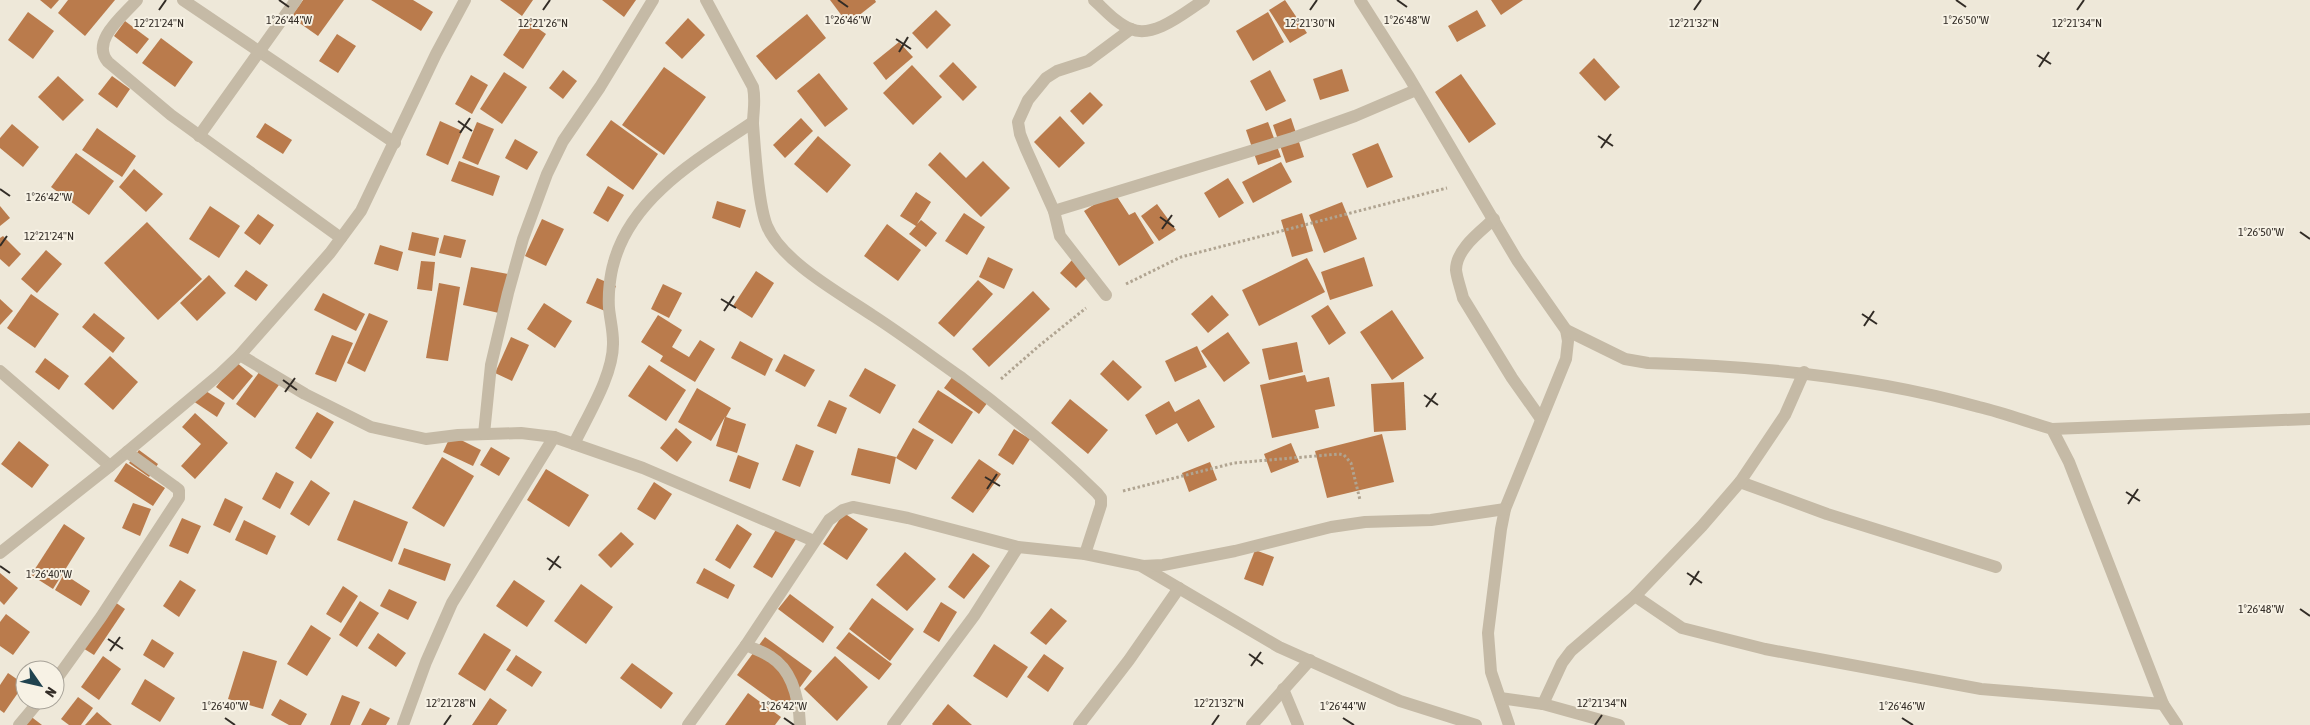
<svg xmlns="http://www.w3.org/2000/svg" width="2310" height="725" font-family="'Asap Condensed',sans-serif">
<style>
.building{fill:#ba7b4c}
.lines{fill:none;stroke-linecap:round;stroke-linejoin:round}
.path{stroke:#b0a491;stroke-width:3;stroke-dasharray:2.5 2.5;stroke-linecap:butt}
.minor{stroke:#c5baa6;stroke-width:12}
.ticks{fill:none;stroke:#322c26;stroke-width:2}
.ticks-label{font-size:12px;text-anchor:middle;fill:#322c26;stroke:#f7f2e5;stroke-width:4;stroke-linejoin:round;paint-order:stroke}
</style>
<rect width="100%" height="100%" fill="#eee8d9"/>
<g class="building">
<polygon points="40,0 59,0 51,9"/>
<polygon points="68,0 115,0 85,36 58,13"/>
<polygon points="303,0 344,0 318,36 291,17"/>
<polygon points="371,0 413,0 433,12 421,31"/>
<polygon points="500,0 533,0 522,16"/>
<polygon points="602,0 636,0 624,17"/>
<polygon points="830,0 875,0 876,2 848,24"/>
<polygon points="1285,0 1307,33 1290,43 1269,10"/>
<polygon points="1491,0 1523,0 1501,15"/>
<polygon points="936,10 951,25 927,49 912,33"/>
<polygon points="1477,10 1486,26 1457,42 1448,26"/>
<polygon points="28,12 54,31 33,59 8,40"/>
<polygon points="1268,12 1284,42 1253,61 1236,31"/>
<polygon points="807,14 826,38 776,80 756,56"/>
<polygon points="688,18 705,35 682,59 665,43"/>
<polygon points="526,20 546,34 523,69 503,55"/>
<polygon points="125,21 149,39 137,54 114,36"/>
<polygon points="337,34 356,46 338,73 319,61"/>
<polygon points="161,38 193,62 175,87 142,63"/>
<polygon points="899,42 913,57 886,80 873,63"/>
<polygon points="1594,58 1620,87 1605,101 1579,73"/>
<polygon points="953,62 977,87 963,101 939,76"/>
<polygon points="912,65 942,97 913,125 883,93"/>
<polygon points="664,67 706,97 664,155 622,125"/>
<polygon points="1342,69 1349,91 1320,100 1313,79"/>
<polygon points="563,70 577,81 563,99 549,88"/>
<polygon points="1270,70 1286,101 1266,111 1250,81"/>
<polygon points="504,72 527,87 502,124 480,109"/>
<polygon points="819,73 848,109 825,127 797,91"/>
<polygon points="1461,74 1496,124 1469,143 1435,92"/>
<polygon points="471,75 488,85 472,114 455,104"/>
<polygon points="58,76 84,100 63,121 38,97"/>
<polygon points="112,76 130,89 117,108 98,94"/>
<polygon points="1090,92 1103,105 1083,125 1070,111"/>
<polygon points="1060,116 1085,143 1059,168 1034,142"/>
<polygon points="801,118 813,131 785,158 773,145"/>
<polygon points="1291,118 1304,157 1286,163 1273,125"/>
<polygon points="611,120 658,154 633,190 586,155"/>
<polygon points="440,121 462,131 448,165 426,155"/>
<polygon points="477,122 494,129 478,165 462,158"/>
<polygon points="1268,122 1281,157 1258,165 1246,130"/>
<polygon points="265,123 292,140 283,154 256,137"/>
<polygon points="12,124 39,147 23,167 0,148 0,138"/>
<polygon points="97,128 136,156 122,177 82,150"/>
<polygon points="818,136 851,165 827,193 794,164"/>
<polygon points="515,139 538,152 527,170 505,158"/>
<polygon points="1378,143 1393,177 1367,188 1352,154"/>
<polygon points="940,152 966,178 983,161 1010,188 981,217 928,165"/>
<polygon points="76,153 114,181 89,215 51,187"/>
<polygon points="459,161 500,176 493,196 451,181"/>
<polygon points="1281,162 1292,182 1253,203 1242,182"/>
<polygon points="134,169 163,194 146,212 119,187"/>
<polygon points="1228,178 1244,203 1219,218 1204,193"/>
<polygon points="608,186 624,195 608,222 593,213"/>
<polygon points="916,192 931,202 917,224 921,220 937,233 926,247 909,234 916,226 900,216"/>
<polygon points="1114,192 1129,215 1135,212 1154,243 1119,266 1084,211"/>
<polygon points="717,201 746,210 740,228 712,218"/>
<polygon points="1342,202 1357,239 1324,253 1309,215"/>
<polygon points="1157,204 1176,230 1159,241 1141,216"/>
<polygon points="0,206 10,218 0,226"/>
<polygon points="210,206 240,226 219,258 189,239"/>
<polygon points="964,213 985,227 967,255 945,241"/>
<polygon points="1302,213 1313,251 1292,257 1281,220"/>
<polygon points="258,214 274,225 260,245 244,233"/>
<polygon points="542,219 564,229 546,266 525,256"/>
<polygon points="147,222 202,279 158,320 104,263"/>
<polygon points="887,224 921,250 898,281 864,256"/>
<polygon points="412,232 439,238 435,256 408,250"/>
<polygon points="444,235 466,240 461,258 439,253"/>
<polygon points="3,236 21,254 9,267 0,259 0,238"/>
<polygon points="380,245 403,252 398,271 374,264"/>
<polygon points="46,250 62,264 37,293 21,279"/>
<polygon points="988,257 1013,269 1004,289 979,277"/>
<polygon points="1364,257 1373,286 1330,300 1321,272"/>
<polygon points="1307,258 1325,292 1259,326 1242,290"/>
<polygon points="1073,259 1090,274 1076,288 1060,273"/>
<polygon points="421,261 435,262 432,291 417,289"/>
<polygon points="471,267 508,274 499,313 463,305"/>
<polygon points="246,270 268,285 256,301 234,286"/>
<polygon points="756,271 774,283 752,318 733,306"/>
<polygon points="209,275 226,293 197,321 180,303"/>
<polygon points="597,278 616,286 605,311 586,303"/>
<polygon points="978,280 993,294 954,337 938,323"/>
<polygon points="439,283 460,287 448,361 426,358"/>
<polygon points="663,284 682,293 669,318 651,309"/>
<polygon points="1033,291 1050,309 989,367 972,349"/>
<polygon points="323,293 365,314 356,331 314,310"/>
<polygon points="31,294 59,314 35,348 7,328"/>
<polygon points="1212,295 1229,315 1208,333 1191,314"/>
<polygon points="0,299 13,311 0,325"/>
<polygon points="544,303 572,321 555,348 527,329"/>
<polygon points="1328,305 1346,333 1329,345 1311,316"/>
<polygon points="1392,310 1424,358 1392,380 1360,332"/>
<polygon points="94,313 125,338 113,353 82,327"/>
<polygon points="369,313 388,321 365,372 347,363"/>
<polygon points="658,315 682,330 672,347 689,357 700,340 715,349 695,382 660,361 663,356 641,342"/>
<polygon points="1228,332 1250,363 1224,382 1201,351"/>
<polygon points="332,335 353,343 336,382 315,374"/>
<polygon points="511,337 529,345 512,381 495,373"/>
<polygon points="740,341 773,359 765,376 731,358"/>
<polygon points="1297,342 1303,372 1269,380 1262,349"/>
<polygon points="1197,346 1207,367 1175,382 1165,361"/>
<polygon points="784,354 815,370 805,387 775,371"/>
<polygon points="110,356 138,382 113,410 84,384"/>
<polygon points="45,358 69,376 59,390 35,372"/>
<polygon points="1113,360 1142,387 1128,401 1100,374"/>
<polygon points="236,362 253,376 233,400 216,387"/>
<polygon points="265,364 284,378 255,418 236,404"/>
<polygon points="649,365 686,390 666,421 628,396"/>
<polygon points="865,368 896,385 880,414 849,396"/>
<polygon points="956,372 991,398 979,414 944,388"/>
<polygon points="1305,375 1307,382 1329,377 1335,406 1315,410 1319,428 1272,438 1260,385"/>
<polygon points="1404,382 1406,430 1374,432 1371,384"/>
<polygon points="201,388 225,403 217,417 193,401"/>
<polygon points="697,388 731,408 726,417 746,424 737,453 716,446 725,417 711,441 678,422"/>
<polygon points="938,390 973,412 952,444 918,422"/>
<polygon points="1070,399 1108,430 1088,454 1051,423"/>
<polygon points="1199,399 1215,427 1188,442 1177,423 1156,435 1145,415 1169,401 1175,412"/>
<polygon points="829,400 847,408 836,434 817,426"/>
<polygon points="317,412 334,422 311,459 295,448"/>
<polygon points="195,413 228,443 195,479 181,466 201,444 182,427"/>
<polygon points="676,428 692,442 677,462 660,448"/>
<polygon points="913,428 934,440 916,470 896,458"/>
<polygon points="1014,429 1030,439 1013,465 998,455"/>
<polygon points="1382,434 1394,482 1327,498 1315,451"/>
<polygon points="451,435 481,450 473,466 443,452"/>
<polygon points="19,441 49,465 32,488 1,464"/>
<polygon points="1291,443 1299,462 1271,473 1264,454"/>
<polygon points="796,444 814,451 800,487 782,480"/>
<polygon points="491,447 510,458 499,476 480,465"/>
<polygon points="858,448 896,457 890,484 851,475"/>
<polygon points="139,450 158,464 149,477 129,463"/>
<polygon points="738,455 759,463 750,489 729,481"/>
<polygon points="442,457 474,476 444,527 412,508"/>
<polygon points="979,459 1001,474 973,513 951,498"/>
<polygon points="1210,462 1217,480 1189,492 1182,473"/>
<polygon points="126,463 165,488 153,506 114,481"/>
<polygon points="546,469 589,495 569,527 527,500"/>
<polygon points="276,472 294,482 280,509 262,499"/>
<polygon points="311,480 330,493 309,526 290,514"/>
<polygon points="654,482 672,494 655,520 637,509"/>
<polygon points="225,498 243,507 230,533 213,525"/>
<polygon points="354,500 408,522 392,562 337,540"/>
<polygon points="133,503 151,509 140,536 122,528"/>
<polygon points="844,513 868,529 847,560 823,544"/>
<polygon points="182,518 201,526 188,554 169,546"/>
<polygon points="244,520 276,536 267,555 235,540"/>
<polygon points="64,524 85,538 53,589 31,575"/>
<polygon points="737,524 752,534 730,569 715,560"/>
<polygon points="777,528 796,539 772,578 753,567"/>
<polygon points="621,532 634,544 611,568 598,555"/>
<polygon points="404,548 451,564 445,581 398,564"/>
<polygon points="1255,550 1274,557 1263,586 1244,579"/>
<polygon points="905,552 936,579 907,611 876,585"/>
<polygon points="973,553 990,566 964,599 948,587"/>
<polygon points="704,568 735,585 728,599 696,583"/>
<polygon points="0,573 18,588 4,605 0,601"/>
<polygon points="64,574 90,591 81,606 55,590"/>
<polygon points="180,580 196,590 179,617 163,606"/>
<polygon points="514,580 545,601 527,627 496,606"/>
<polygon points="581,584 613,607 586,644 554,621"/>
<polygon points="343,586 358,596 341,623 326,614"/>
<polygon points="389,589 417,602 408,620 380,606"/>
<polygon points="790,594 834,627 823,643 778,609"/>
<polygon points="109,598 125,609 94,655 78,645"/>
<polygon points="872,598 914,629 890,661 849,629"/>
<polygon points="360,601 379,613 357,647 339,635"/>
<polygon points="941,602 957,612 939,642 923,632"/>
<polygon points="1051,608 1067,621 1046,645 1030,633"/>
<polygon points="6,614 30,632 13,655 0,646 0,622"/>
<polygon points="311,625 331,638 307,676 287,664"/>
<polygon points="849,632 892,664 879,680 836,648"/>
<polygon points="378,633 406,653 396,667 368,648"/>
<polygon points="484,633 511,650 485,691 458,674"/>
<polygon points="765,637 812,671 784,709 737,675"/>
<polygon points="152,639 174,653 164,668 143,655"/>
<polygon points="994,644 1028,667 1007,698 973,676"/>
<polygon points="243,651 277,661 263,709 228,699"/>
<polygon points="1044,654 1064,668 1048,692 1027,677"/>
<polygon points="516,655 542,672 532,687 506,670"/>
<polygon points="103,656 121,669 99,700 81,687"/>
<polygon points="835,656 868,687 837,721 804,689"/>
<polygon points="632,663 673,693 661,709 620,678"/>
<polygon points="8,673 24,684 4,713 0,710 0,685"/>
<polygon points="145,679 175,698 160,722 131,704"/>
<polygon points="748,693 781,717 775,725 725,725"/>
<polygon points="342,695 360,702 350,725 330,725"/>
<polygon points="78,697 93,708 81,725 69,725 61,719"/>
<polygon points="490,698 507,710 497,725 472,725"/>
<polygon points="280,699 307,714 301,725 289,725 271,715"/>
<polygon points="948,704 972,725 933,725 932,724"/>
<polygon points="370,708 390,718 386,725 361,725"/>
<polygon points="25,712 42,725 16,725"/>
<polygon points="97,712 112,725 85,725"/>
</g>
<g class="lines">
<g class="path">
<polyline points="1126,284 1181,257 1447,188"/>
<polyline points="1001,379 1040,345 1086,308"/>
<polyline points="1123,491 1234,463 1339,454 1344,455 1351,463 1360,500"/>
</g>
<g class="minor">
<path d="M 137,0 C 123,16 90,41 108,62 L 171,115 L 341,238"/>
<polyline points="183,0 395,143"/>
<path d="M 706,0 L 753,87 C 756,102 753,111 753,124 C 755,149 758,205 767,226 C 781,261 841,294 872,315 C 903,335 932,357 962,378 C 1009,413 1055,452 1097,493 L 1101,498 L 1101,505 L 1085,554"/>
<path d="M 1094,0 C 1105,10 1117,24 1131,29 C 1154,39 1185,12 1204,0"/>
<polyline points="1360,0 1409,77 1517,260 1566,330 1568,341 1566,359 1505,509 1501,529 1488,633 1491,672 1509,725"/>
<polyline points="199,136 296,0"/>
<polyline points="1054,211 1293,138 1355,116 1416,90"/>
<path d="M 1494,219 C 1480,232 1456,249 1456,270 C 1457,279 1461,289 1463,298 L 1512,378 L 1541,419"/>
<polyline points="1106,295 1060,236 1054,211 1026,149 1020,134 1018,122 1028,100 1046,78 1057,71 1088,61 1131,29"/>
<path d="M 1566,330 L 1625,359 L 1648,363 C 1758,366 1873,377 1979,407 C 2004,413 2028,422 2052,429 L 2069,462 L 2163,704 L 2177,725"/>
<polyline points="240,355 305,394 371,427 426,439 458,435 521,433 554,437 643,468 814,541"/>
<polyline points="0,371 110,466"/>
<polyline points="2052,429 2310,419"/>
<polyline points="484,434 491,365 508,293 523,239 547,174 563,141 600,87 653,0"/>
<path d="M 574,444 C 588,415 614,374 613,342 C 613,330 610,319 609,308 C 608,294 610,275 614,262 C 632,196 700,158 753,122"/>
<polyline points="1740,482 1827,514 1996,567"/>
<polyline points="0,553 110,466 220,374 240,355 330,253 361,211 436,54 465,0"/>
<polyline points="1143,567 1279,647 1400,701 1476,725"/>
<polyline points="1635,596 1682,628 1765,649 1981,689 2163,704"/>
<path d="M 746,645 C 754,649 764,652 771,657 C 793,671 799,701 800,725"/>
<polyline points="55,681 101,617 179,498 179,490 174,486 127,452"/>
<polyline points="1283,689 1298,725"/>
<polyline points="1500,698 1543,704 1619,725"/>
<polyline points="1543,704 1562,663 1571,651 1635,596 1702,526 1740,482 1785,415 1804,372"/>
<polyline points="19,725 40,700"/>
<polyline points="403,725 426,662 452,603 554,437"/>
<polyline points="688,725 746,645 829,520 843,510 853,507 908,518 1018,547 1085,554 1143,566 1163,565 1235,551 1331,527 1365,522 1431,520 1505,509"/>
<polyline points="893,725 974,616 1018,547"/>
<polyline points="1079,725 1129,660 1179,588"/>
<polyline points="1252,725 1310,660"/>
</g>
</g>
<path class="ticks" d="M 279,0 L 289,7M 838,0 L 848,7M 1397,0 L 1407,7M 1956,0 L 1966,7M 159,10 L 166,0M 543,10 L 550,0M 1310,10 L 1317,0M 1694,10 L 1701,0M 2077,10 L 2084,0M 896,39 L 911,49M 899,52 L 908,37M 2037,55 L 2051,64M 2039,67 L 2049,52M 458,121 L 472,131M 460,133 L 470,118M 1598,136 L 1613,146M 1601,148 L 1611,134M 0,189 L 10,196M 1160,217 L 1174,227M 1162,229 L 1172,215M 2300,232 L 2310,239M 0,246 L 7,236M 721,299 L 736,308M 724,311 L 734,296M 1862,314 L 1877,324M 1864,326 L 1874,311M 283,380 L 297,390M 285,392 L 295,378M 1424,395 L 1438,405M 1426,407 L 1436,393M 985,477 L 1000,486M 987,489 L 997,474M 2126,492 L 2140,501M 2128,504 L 2138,489M 547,558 L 561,568M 0,566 L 10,573M 549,570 L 559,556M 1687,573 L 1702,583M 1690,585 L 1699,571M 2300,609 L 2310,616M 108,639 L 123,649M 110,651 L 120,637M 1249,654 L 1263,664M 1251,666 L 1261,652M 225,718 L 235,725M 784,718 L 794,725M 1343,718 L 1354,725M 1902,718 L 1913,725M 444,725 L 451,715M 1212,725 L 1219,715M 1595,725 L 1602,715"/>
<g class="ticks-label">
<text x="289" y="24">1°26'44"W</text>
<text x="848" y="24">1°26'46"W</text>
<text x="1407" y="24">1°26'48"W</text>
<text x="1966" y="24">1°26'50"W</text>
<text x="159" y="27">12°21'24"N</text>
<text x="543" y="27">12°21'26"N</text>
<text x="1310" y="27">12°21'30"N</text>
<text x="1694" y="27">12°21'32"N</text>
<text x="2077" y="27">12°21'34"N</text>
<text x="49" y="201">1°26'42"W</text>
<text x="2261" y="236">1°26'50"W</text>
<text x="49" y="240">12°21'24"N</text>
<text x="49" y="578">1°26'40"W</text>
<text x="2261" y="613">1°26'48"W</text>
<text x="451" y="707">12°21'28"N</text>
<text x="1219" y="707">12°21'32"N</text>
<text x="1602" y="707">12°21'34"N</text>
<text x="225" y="710">1°26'40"W</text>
<text x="784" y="710">1°26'42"W</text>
<text x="1343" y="710">1°26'44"W</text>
<text x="1902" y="710">1°26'46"W</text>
</g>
<g transform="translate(40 685) rotate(124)"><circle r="24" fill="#f7f2e5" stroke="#a8a399"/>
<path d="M0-4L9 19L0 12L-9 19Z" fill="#20434f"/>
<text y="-8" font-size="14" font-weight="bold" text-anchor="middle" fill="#322c26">N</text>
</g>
</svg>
